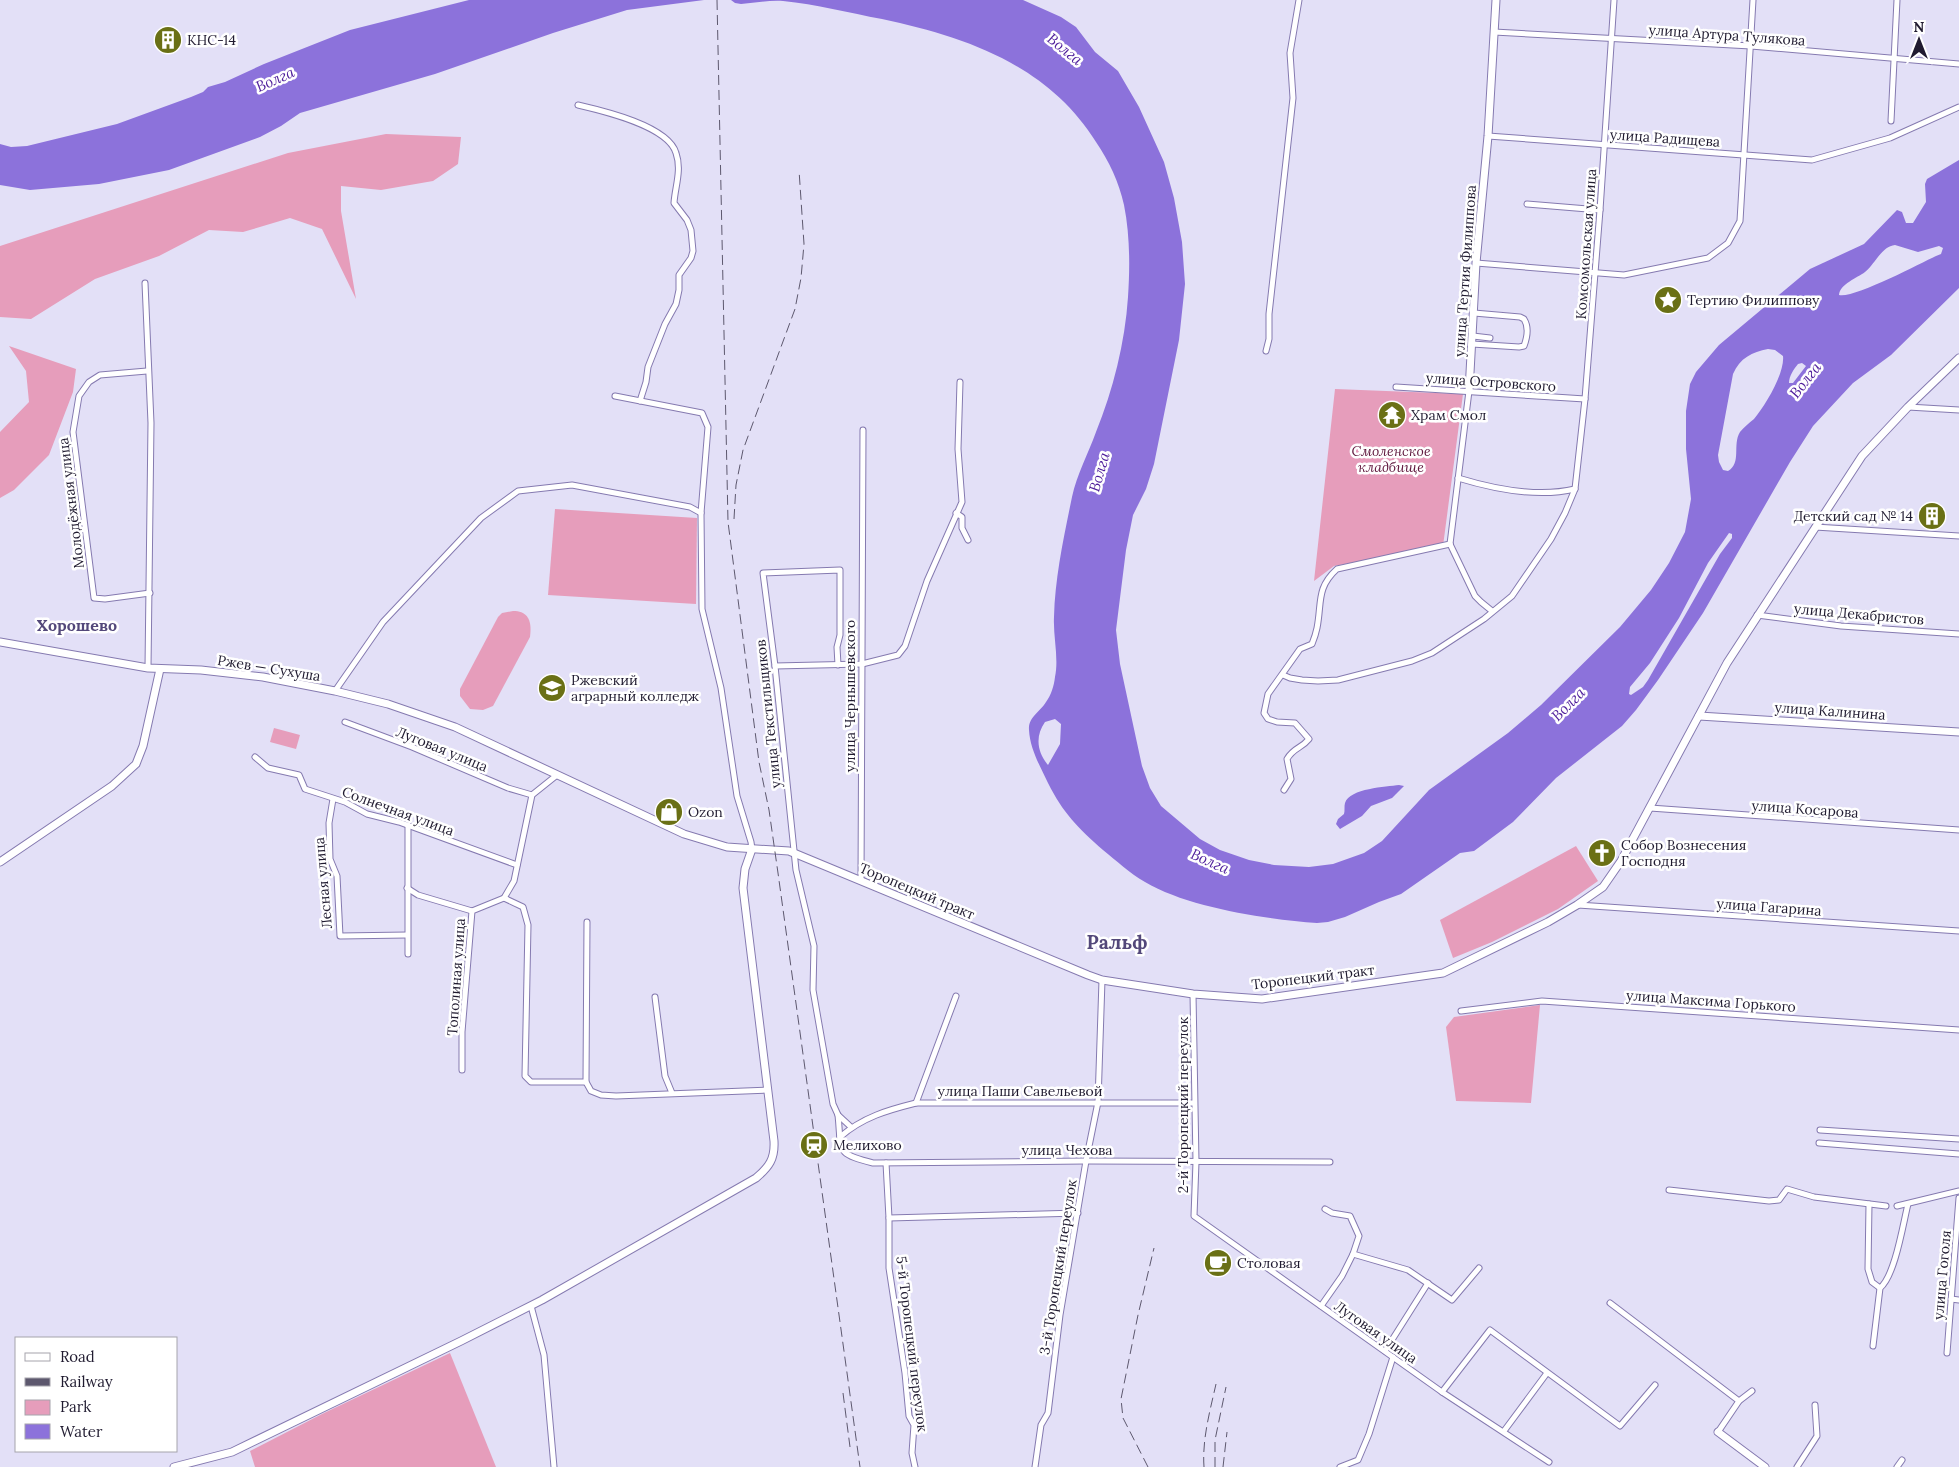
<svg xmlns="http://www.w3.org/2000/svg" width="1959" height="1467" font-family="Lora,serif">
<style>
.green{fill:#e69dbb}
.water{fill:#8c72db;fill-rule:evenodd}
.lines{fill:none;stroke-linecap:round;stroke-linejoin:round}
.street-casing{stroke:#857ab0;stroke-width:7}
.secondary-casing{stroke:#857ab0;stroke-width:9}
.street{stroke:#fff;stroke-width:5}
.secondary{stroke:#fff;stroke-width:7}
.rail{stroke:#5d586e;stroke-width:1;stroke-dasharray:10 5;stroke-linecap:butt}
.labels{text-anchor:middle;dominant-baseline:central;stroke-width:5;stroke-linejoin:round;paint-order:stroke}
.street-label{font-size:14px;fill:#201b30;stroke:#fff}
.poi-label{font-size:14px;fill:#201b30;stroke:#fff;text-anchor:start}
.park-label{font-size:14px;font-style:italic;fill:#5f173d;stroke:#fff}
.water-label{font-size:15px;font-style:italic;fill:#4e1e9b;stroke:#fff}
.quarter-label{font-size:16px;font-weight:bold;fill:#53487a;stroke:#fff}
.district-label{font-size:19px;font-weight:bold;fill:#53487a;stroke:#fff}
</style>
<rect width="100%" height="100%" fill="#e3e0f7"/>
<g class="green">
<polygon points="386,134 461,137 458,164 433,181 381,190 341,186 341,211 356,299 322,229 290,218 243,232 209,230 159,256 95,279 31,319 0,317 0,246 288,153"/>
<polygon points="9,346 76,369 73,392 49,455 14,490 0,498 0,432 29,402 26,371"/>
<polygon points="1335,389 1463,394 1443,546 1334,566 1314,581"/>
<polygon points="555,509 697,518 696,604 548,595"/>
<path d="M 513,611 C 529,611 532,622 530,637 L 493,706 L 483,710 L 470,709 L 460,696 L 460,689 L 498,617 L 502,613 Z"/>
<polygon points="274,728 300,735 296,749 270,742"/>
<polygon points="1576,846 1598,881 1558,909 1492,942 1453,958 1440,920"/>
<polygon points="1540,1005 1531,1103 1456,1101 1446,1027 1454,1017"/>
<polygon points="450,1353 496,1467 255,1467 250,1451 322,1414"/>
</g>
<g class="water">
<polygon points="469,0 704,0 627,10 553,33 435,74 300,113 281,126 260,137 169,170 99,184 30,190 0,185 0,144 11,147 27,146 117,124 191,97 203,92 208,87 225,82 264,64 350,30"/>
<path d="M 731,0 L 1023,0 L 1061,17 L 1076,27 L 1095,52 L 1118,71 L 1139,107 L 1164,162 L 1174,198 L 1182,242 L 1185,284 L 1179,340 L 1154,464 L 1146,489 L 1133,515 L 1126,550 L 1116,630 L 1120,664 L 1142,766 L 1150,788 L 1161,806 L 1200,839 L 1220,850 L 1249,860 L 1274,865 L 1309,867 L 1333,864 L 1364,853 L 1382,841 L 1429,790 L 1508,733 L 1541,705 L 1620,627 L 1651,590 L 1669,563 L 1685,532 L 1691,499 L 1686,449 L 1686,411 L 1690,384 L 1696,372 L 1719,345 L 1810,269 L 1864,244 L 1897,210 L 1902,212 L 1906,223 L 1913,223 L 1926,202 L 1925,184 L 1927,179 L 1959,160 L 1959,288 L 1891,355 L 1853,383 L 1813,426 L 1790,462 L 1703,613 L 1658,680 L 1636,710 L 1622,726 L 1556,778 L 1513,822 L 1474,851 L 1460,853 L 1401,894 L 1379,902 L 1345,917 L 1328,922 L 1317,923 C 1266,919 1189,908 1145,882 C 1129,873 1117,861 1103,850 C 1078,828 1063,813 1048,783 C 1040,766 1030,749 1029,730 C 1028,717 1040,712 1046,702 C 1051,695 1054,686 1055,677 C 1059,658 1053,637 1054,617 C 1055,577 1064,536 1072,497 C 1077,474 1088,454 1096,432 C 1113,390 1125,343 1128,297 C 1130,267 1130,235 1124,205 C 1119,182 1109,161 1096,142 C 1048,65 966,37 882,19 C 849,13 816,4 783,1 C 769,0 755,3 741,4 L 735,3 ZM 1895,245 L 1918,252 L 1939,246 L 1943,248 L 1941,254 L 1936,256 C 1919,264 1853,299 1839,295 C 1840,284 1857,278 1865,272 C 1875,264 1882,246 1895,245 ZM 1768,349 L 1775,350 L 1783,356 C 1785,373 1765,406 1754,419 C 1749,423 1744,427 1740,432 C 1732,445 1742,463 1728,471 L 1723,470 L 1719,462 L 1718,455 L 1733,374 C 1740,358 1752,352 1768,349 ZM 1802,363 L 1806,366 L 1793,383 L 1789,383 C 1789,376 1794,369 1798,364 ZM 1729,533 L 1732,534 L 1732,538 L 1720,554 L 1648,680 L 1643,687 L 1631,695 L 1629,694 L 1630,687 L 1650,663 L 1679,618 L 1708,563 ZM 1055,719 L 1061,724 L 1060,744 L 1048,765 C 1037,752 1035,736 1045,722 Z"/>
<path d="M 1399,785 L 1404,786 L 1392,798 L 1371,806 L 1362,816 L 1340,829 L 1336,824 L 1338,819 L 1344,814 C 1345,811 1344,806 1345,803 C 1350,788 1386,787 1399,785 Z"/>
</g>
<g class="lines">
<defs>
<g id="street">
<polyline points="1494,32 1751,46 1959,64"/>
<path d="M 578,105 C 604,111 668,126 676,153 C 682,170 675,187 674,203 L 687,220 L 691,230 L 693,251 L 691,258 L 679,275 L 679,290 L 676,304 L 665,324 L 648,367 L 646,382 L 640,401"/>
<polyline points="1891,121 1897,0"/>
<polyline points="1488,136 1812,160 1890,138 1959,107"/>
<polyline points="1527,204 1600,210"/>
<polyline points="1476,263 1624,275 1708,258 1728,243 1740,221 1753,0"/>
<polyline points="145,283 151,423 148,668"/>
<polyline points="1473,336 1490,338"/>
<path d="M 1472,344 L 1519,347 L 1524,346 C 1527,338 1529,327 1524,319 L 1520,317 L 1474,313"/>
<polyline points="1266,351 1269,339 1269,314 1293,98 1290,53 1299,0"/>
<polyline points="147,371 100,375 89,382 79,396 73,432 94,598 105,599 150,593"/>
<polyline points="1396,387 1585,399"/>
<polyline points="615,396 702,413 708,427 701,513 702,609 721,688 737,796 751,842 752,849"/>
<polyline points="1908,407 1959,410"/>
<path d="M 1458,478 C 1494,489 1537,498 1575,489"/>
<polyline points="956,513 962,517 962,528 968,540"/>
<polyline points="1815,527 1959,536"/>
<polyline points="1450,544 1469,391"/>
<polyline points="1450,544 1475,596 1481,602 1492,611"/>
<polyline points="1757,615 1841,626 1959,634"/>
<polyline points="838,665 837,647 840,635 840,570 763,573 775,666 796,870 814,946 813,990 833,1104 838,1115 851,1127"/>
<polyline points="775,666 862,664 898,655 905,646 927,581 962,502 958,449 960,382"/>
<polyline points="1283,675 1290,678 1302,680 1318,681 1338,680 1412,661 1432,653 1484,619 1512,596 1551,539 1565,513 1575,489 1585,399 1600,210 1614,0"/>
<polyline points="335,691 383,622 481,518 518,491 572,485 690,507 701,513"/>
<polyline points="345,722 412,747 508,788 532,795"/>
<polyline points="255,757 268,768 299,775 305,789 345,802 367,814 399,822 517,865"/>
<path d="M 1284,790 L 1291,779 L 1287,759 C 1294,747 1301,749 1309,739 L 1295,723 L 1277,722 L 1268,719 L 1264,713 L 1268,694 L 1300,649 L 1312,644 C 1314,639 1316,633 1317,628 C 1322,603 1316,588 1337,569 L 1450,544"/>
<polyline points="333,799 329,823 330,859 337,876 340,936 407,935"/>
<polyline points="1650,808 1959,830"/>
<polyline points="408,825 408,954"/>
<polyline points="861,881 863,430"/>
<polyline points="407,888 418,895 472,911"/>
<polyline points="504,898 523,907 528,925 525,1076 531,1082 586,1082"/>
<polyline points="1578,905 1959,931"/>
<polyline points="587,922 586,1082 591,1091 601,1095 616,1096 768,1090"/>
<polyline points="1193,994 1196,1162 1194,1216 1442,1392 1549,1462"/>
<polyline points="655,997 665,1076 672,1093"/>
<polyline points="1461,1011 1542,1001 1959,1030"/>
<polyline points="462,1070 462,1032 472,911 504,898 514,881 532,795 557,775"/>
<polyline points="916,1103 956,996"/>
<path d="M 838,1115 C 842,1152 834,1153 873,1163 L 1086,1161 L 1330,1162"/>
<polyline points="1820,1130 1959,1139"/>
<path d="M 840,1137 C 863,1117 888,1110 916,1103 L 1194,1103"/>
<polyline points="1819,1143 1959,1154"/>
<polyline points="886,1163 889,1218 889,1268 905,1373 909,1416 914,1425 912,1453 915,1467"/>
<polyline points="1669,1190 1769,1201 1779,1200 1787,1189 1814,1197 1886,1206"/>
<polyline points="1869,1204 1868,1269 1872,1282 1880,1288"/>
<polyline points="1897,1206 1959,1191"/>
<polyline points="1325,1209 1332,1213 1350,1216 1359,1236 1353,1254 1408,1270 1452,1300 1479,1268"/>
<polyline points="889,1218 1078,1213"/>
<polyline points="1951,1299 1959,1300"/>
<polyline points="1610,1303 1739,1401"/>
<polyline points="531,1306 544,1355 554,1467"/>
<polyline points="1321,1306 1342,1276 1353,1254"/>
<path d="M 1873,1346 L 1880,1288 C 1895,1276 1903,1224 1908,1204"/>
<polyline points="1385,1351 1428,1283"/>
<polyline points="1947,1353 1959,1198"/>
<polyline points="1442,1392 1490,1330 1620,1426 1655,1385"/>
<polyline points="1504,1431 1547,1373"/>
<polyline points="1718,1432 1739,1401 1752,1391"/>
<polyline points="1035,1467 1041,1425 1048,1413 1060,1315 1086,1161 1098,1102 1102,980"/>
<polyline points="1340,1467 1358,1460 1369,1434 1393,1357"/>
<polyline points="1797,1467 1817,1436 1815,1405"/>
<polyline points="1897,1467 1902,1460"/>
</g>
<g id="secondary">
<polyline points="1469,391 1476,263 1488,136 1496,0"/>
<polyline points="0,642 148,668 201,670 263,677 335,691 388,704 455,727 684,834 727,847 789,851 1088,975 1102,980 1193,994 1262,999 1443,973 1548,922 1577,905 1603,887 1621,861 1727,663 1862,456 1908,407 1959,358"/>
<polyline points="1699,716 1959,732"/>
<polyline points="0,862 112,786 136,764 143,746 160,669"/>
<polyline points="1718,1432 1765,1467"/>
<path d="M 174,1467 L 232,1452 L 461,1341 L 542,1300 L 756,1178 C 769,1167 775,1159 774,1141 L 743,888 L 745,869 L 752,849"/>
</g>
</defs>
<use href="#street" class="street-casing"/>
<use href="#secondary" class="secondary-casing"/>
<use href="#street" class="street"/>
<use href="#secondary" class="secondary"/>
<g class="rail">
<polyline points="717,0 728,522 759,762 769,810 778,873 860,1467"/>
<polyline points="734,519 736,485 743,450 795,309 801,278 804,244 799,170"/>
<polyline points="843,1393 850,1447"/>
<polyline points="1148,1467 1123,1418 1121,1399 1138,1315 1154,1248"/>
<path d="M 1204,1467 C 1202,1439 1210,1411 1216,1384"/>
<polyline points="1215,1467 1215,1440 1226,1387"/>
<polyline points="1223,1467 1227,1432"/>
</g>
</g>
<defs>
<symbol id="building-disc" viewBox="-11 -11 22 22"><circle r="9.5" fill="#6a7015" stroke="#fff"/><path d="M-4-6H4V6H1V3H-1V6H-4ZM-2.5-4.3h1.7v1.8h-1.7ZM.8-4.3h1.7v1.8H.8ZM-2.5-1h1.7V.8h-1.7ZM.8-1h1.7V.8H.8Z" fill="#fff"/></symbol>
<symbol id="sight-disc" viewBox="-11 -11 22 22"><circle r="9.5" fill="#6a7015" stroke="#fff"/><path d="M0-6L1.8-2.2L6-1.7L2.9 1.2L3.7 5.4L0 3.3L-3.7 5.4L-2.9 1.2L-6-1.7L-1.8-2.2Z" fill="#fff"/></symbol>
<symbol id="temple-disc" viewBox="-11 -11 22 22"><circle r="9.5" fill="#6a7015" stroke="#fff"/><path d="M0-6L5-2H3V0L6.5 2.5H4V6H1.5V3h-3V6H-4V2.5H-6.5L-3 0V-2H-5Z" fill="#fff"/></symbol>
<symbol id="university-disc" viewBox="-11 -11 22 22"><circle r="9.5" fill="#6a7015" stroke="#fff"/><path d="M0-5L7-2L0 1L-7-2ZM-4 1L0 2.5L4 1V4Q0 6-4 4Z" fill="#fff"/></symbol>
<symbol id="shop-disc" viewBox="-11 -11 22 22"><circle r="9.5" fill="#6a7015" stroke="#fff"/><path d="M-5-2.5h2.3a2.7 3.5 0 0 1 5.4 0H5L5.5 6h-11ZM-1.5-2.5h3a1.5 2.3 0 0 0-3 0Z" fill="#fff"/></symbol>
<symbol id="church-disc" viewBox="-11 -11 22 22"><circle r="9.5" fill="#6a7015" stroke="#fff"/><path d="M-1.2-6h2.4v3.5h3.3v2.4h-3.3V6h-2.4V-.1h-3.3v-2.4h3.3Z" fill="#fff"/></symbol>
<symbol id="station-disc" viewBox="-11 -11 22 22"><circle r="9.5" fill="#6a7015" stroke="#fff"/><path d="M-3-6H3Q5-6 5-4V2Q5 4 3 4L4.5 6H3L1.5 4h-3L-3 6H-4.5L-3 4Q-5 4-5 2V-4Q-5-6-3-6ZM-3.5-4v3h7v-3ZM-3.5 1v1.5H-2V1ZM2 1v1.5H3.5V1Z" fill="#fff"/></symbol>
<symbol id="cafe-disc" viewBox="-11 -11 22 22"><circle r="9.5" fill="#6a7015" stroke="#fff"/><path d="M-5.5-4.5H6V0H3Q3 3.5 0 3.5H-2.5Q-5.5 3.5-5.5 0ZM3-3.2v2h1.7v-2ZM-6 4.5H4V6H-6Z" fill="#fff"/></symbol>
</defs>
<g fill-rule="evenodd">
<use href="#building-disc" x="152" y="24" width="32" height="32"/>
<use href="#sight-disc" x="1652" y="284" width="32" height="32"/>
<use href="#temple-disc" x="1376" y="399" width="32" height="32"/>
<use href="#building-disc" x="1916" y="500" width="32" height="32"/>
<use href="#university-disc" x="536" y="672" width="32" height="32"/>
<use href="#shop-disc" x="653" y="796" width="32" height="32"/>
<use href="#church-disc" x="1586" y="837" width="32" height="32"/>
<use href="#station-disc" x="798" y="1129" width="32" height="32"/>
<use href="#cafe-disc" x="1202" y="1247" width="32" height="32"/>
</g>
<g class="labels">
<g class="street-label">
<text transform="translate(1727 35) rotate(4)">улица Артура Тулякова</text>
<text transform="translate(1665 138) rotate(4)">улица Радищева</text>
<text transform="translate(1586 244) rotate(-86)">Комсомольская улица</text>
<text transform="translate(1465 271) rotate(-86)">улица Тертия Филиппова</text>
<text transform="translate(1491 382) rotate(4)">улица Островского</text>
<text transform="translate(71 503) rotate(-97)">Молодёжная улица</text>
<text transform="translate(1859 614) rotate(5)">улица Декабристов</text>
<text transform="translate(269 668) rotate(9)">Ржев — Сухуша</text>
<text transform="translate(850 696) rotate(-90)">улица Чернышевского</text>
<text transform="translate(1830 711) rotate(4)">улица Калинина</text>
<text transform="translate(768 714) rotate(-96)">улица Текстильщиков</text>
<text transform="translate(442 749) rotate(22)">Луговая улица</text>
<text transform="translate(1805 809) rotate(4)">улица Косарова</text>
<text transform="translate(398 811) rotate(20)">Солнечная улица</text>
<text transform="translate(323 883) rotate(-95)">Лесная улица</text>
<text transform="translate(917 891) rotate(23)">Торопецкий тракт</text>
<text transform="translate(1769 907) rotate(4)">улица Гагарина</text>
<text transform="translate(456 977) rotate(-86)">Тополиная улица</text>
<text transform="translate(1313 977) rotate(-7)">Торопецкий тракт</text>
<text transform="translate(1711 1001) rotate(4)">улица Максима Горького</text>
<text x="1020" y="1091">улица Паши Савельевой</text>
<text transform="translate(1183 1105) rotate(-90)">2-й Торопецкий переулок</text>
<text x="1067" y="1150">улица Чехова</text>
<text transform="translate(1058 1267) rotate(-81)">3-й Торопецкий переулок</text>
<text transform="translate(1942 1275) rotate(-85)">улица Гоголя</text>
<text transform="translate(1376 1332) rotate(35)">Луговая улица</text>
<text transform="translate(912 1344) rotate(83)">5-й Торопецкий переулок</text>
</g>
<g class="poi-label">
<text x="187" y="40">КНС-14</text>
<text x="1687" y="300">Тертию Филиппову</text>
<text x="1411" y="415">Храм Смол</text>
<text x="1913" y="516" text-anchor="end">Детский сад № 14</text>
<text x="571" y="680">Ржевский<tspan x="571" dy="16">аграрный колледж</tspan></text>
<text x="688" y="812">Ozon</text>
<text x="1621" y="845">Собор Вознесения<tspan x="1621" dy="16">Господня</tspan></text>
<text x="833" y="1145">Мелихово</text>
<text x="1237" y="1263">Столовая</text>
</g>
<g class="park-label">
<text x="1391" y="451">Смоленское<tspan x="1391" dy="16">кладбище</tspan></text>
</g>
<g class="water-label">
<text transform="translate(1065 49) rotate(39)">Волга</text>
<text transform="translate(275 79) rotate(-24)">Волга</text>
<text transform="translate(1805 380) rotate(-52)">Волга</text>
<text transform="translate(1099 472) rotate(-74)">Волга</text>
<text transform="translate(1568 704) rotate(-45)">Волга</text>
<text transform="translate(1210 861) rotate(24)">Волга</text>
</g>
<g class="quarter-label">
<text x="77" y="625">Хорошево</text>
</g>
<g class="district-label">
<text x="1117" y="942">Ральф</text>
</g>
</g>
<rect x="15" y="1337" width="162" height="115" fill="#ffffff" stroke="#a6a4ac"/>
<rect x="25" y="1353" width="25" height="8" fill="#ffffff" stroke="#a6a4ac"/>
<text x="60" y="1362" font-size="15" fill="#201b30">Road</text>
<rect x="25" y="1378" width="25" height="8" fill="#5d586e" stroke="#a6a4ac"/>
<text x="60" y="1387" font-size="15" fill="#201b30">Railway</text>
<rect x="25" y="1400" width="25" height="15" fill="#e69dbb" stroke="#a6a4ac"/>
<text x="60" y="1412" font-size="15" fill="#201b30">Park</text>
<rect x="25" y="1424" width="25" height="15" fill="#8c72db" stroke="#a6a4ac"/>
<text x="60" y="1437" font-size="15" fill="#201b30">Water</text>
<g transform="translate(1919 40)" stroke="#ffffff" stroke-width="4" paint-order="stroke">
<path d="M0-4L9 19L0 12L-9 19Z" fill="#201b30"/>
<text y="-8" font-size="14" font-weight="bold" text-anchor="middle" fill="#201b30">N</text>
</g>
</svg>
